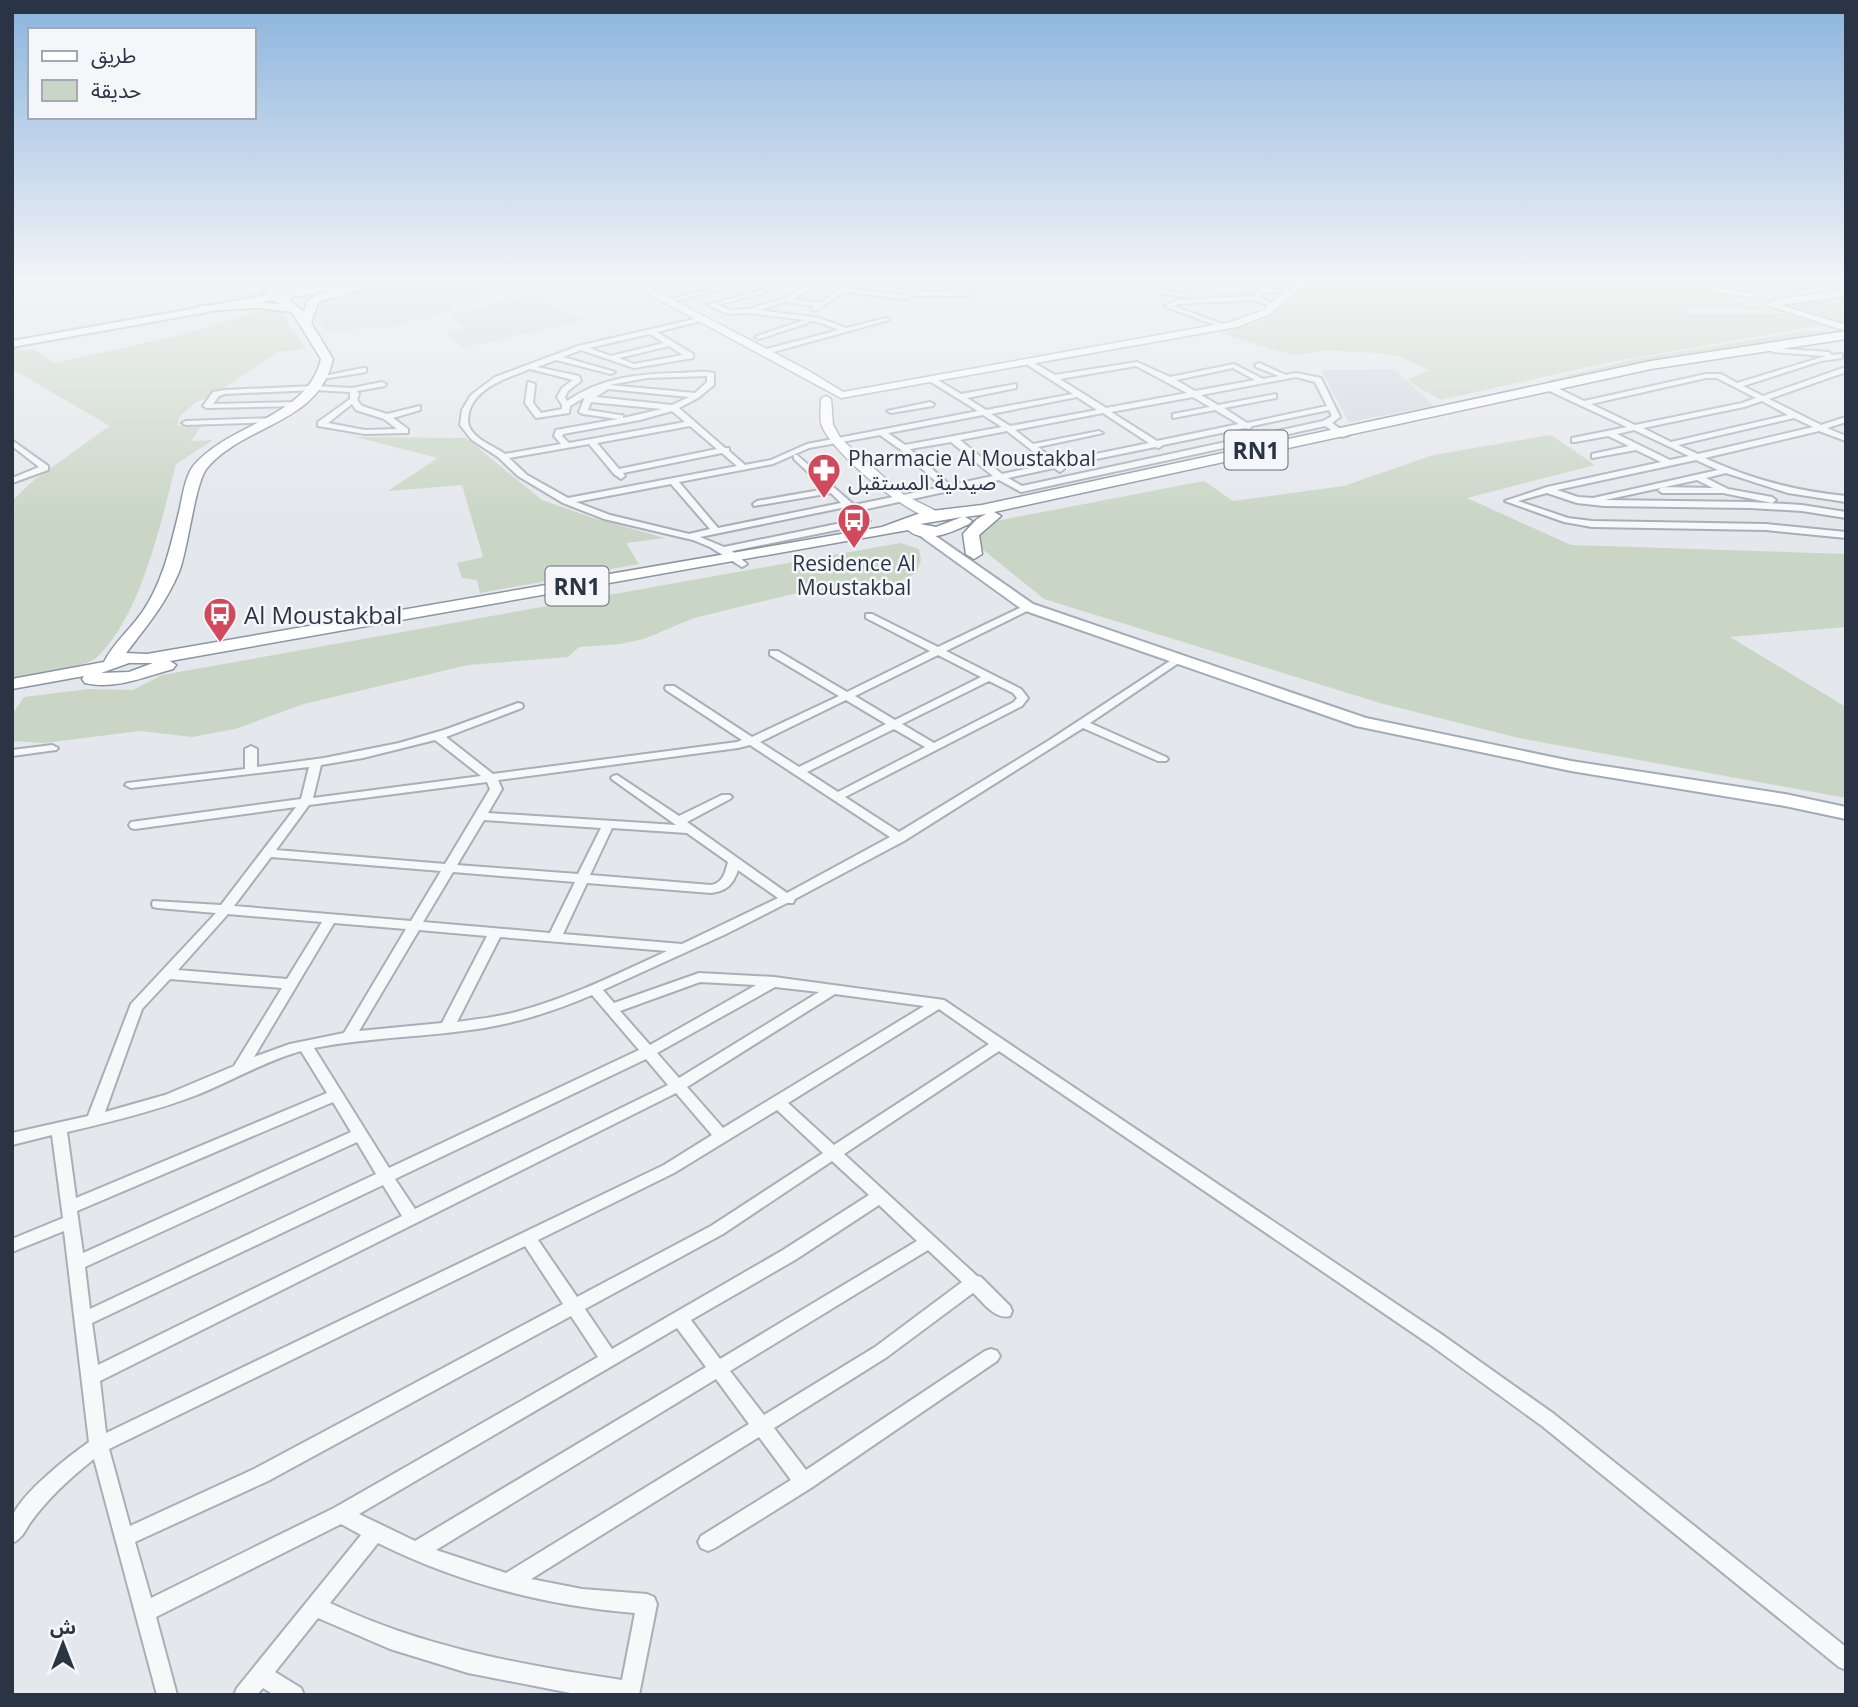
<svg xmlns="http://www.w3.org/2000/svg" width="1858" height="1707" font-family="'Open Sans','Noto Sans Arabic',sans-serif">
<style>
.built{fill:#d2d6de}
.green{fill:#c9d6c5}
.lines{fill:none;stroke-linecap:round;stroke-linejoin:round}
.street-casing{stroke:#a9aeb7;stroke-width:4}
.secondary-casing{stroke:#a9aeb7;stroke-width:3}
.primary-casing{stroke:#a3abb8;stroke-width:4}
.highway-casing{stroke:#8b94a3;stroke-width:3}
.street{fill:#f7f8fa;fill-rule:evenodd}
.secondary{fill:#fff;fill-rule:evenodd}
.primary{fill:#fff;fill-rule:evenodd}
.highway{fill:#fff;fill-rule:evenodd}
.labels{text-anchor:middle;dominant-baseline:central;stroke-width:5;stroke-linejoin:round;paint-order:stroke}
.far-poi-label{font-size:21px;fill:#2b3445;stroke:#f4f6f9;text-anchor:start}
.shield{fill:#f4f6f9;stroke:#676e7b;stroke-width:2}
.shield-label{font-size:23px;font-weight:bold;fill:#2b3445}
.poi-label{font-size:24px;fill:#2b3445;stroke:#f4f6f9;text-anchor:start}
</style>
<rect width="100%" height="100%" fill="#e4e7ec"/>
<g class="built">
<polygon points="447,280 453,282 582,280 478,294 482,303 452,306 453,312 394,326 327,332 315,311 317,300 358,289"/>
<polygon points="529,297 586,319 463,348 446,332 465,328 450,317 454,314"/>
<polygon points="1395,369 1434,406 1349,422 1321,370"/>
</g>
<g class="green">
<path d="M 1311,280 L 1628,280 L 1730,294 L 1746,305 L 1781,310 L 1690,307 L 1687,314 L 1793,314 L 1822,325 L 1611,362 L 1440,400 C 1429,391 1418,390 1408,379 L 1429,370 L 1398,356 L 1377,353 L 1322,350 L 1295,356 L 1220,333 C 1270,319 1274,321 1311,280 Z"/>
<polygon points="1684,280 1846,280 1846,287 1775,294"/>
<polygon points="1846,297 1846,325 1790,305 1797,302"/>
<path d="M 268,308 L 279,309 L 305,349 L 277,352 L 221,390 L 195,403 L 180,416 L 177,426 L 202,425 L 191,441 L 213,440 L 176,464 C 161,522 141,617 96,658 C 85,667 29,676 12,678 L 12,501 L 35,479 L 110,426 L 12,369 L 12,347 L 24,351 L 33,349 L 55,363 L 177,336 Z"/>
<polygon points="1808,331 1840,332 1711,351 1548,384 1546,381 1636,359"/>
<polygon points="1551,435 1595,465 1467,498 1571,545 1846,554 1846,627 1730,637 1846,707 1846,798 1519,738 1380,703 1044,599 981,548 975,525 1204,481 1233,501 1344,486 1433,455"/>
<polygon points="356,437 466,438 542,500 593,518 665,538 626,543 639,564 480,593 477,580 462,578 457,563 483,557 462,485 388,491 438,458"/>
<polygon points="900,543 919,549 921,560 916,573 895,584 793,594 694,618 644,639 620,644 579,647 568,657 468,665 304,704 235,729 192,737 140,731 44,743 12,741 12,715 24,697 89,689 133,690 162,675"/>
</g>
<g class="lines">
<defs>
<g id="street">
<polygon points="351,280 357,280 357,281 354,283"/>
<polygon points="664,280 679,280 638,288 635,286"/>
<path d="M 777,280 L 785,280 L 760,294 L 717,305 L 730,310 L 749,309 L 785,298 L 816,280 L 851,282 L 861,280 L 849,289 L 904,295 L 929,280 L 943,280 L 973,294 L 970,296 L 912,296 L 905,299 L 844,292 L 815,311 L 812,309 L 815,306 L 784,302 L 759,310 L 819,318 L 846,328 L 886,318 L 889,320 L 766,354 L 762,352 L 763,350 L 839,330 L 818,322 L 809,321 L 808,323 L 759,339 L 755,337 L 757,336 L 805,320 L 750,313 L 729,314 L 707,305 L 756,292 ZM 822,282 L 846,285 L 820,303 L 793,299 ZM 936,282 L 960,292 L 918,292 Z"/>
<polygon points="1145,280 1152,280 1165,290 1190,295 1187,297 1161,293"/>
<path d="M 1249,280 C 1258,280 1262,286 1271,288 C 1279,290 1287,287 1294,290 L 1291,292 L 1268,292 L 1260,295 L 1260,297 L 1275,305 L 1276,306 L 1273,308 L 1255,300 L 1179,304 L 1173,306 L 1228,326 L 1228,328 L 1226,329 L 1164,306 L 1178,300 L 1253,296 L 1255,293 L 1262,290 Z"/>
<polygon points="731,284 734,286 733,287 666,303 663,301"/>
<path d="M 703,317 L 705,318 L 705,320 L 657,332 L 693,354 L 693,358 L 634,368 L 581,350 L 563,357 L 615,372 L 611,374 L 556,360 L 537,367 L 579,376 L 581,381 L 568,391 L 565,397 L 567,401 C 601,378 636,374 676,373 C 689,373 701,370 714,373 L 714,385 L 698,398 L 679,408 L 725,448 L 729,448 L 729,451 L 745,465 L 771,460 L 807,444 L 978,411 L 931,382 L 931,378 L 934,378 L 961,394 L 1016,384 L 1016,388 L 967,398 L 986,410 L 1073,394 L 1026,364 L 1026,360 L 1029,360 L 1055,375 L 1137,362 L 1170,377 L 1234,364 L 1263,379 L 1279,376 L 1256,367 L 1255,365 L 1259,363 L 1286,375 L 1296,373 L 1321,378 L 1340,417 L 1332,423 L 1349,435 L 1342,437 L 1325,426 L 1021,492 L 999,480 L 853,512 L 846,507 L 700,537 L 724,547 L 866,518 L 870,521 L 866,524 L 732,551 L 747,564 L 742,567 L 710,547 L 693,540 L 604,519 L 563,503 L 518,476 L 498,457 L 472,440 L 460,425 L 462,410 L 471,395 L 495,377 L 578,346 ZM 650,334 L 664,343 L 611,356 L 589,348 ZM 669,346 L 683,355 L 634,364 L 619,358 ZM 1136,366 L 1187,393 L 1106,408 L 1060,379 ZM 1233,368 L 1255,380 L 1195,391 L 1176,380 ZM 530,369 L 573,380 L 562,388 L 557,397 L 562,405 L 562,409 L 541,413 L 533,403 L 535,384 L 528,382 L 525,403 L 536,418 L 569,413 L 570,406 L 599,389 L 585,397 L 579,412 L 583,414 L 618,419 L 556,430 L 554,436 L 561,444 L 505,454 C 494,446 476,440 470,428 C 467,423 468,417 469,412 C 477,386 508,378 530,369 ZM 707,376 L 707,382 L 695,393 L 609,385 L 647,378 ZM 1296,377 L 1315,382 L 1327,406 L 1247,423 L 1224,408 L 1276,398 L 1276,394 L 1218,405 L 1201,395 ZM 608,389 L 689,397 L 672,405 L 596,397 ZM 1077,397 L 1097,410 L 1010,426 L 991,414 ZM 1193,397 L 1210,407 L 1173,414 L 1173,418 L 1215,410 L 1239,424 L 1157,441 L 1111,412 ZM 591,402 L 662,409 L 623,418 L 623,415 L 620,415 L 588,410 ZM 1329,410 L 1332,416 L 1323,421 L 1022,486 L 1008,478 L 1054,468 L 1060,472 L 1064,469 L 1062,466 L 1155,447 L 1159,448 L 1163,445 L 1245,428 L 1249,429 L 1252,426 ZM 672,411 L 685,422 L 569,443 L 562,436 L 563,434 L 640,420 ZM 1103,413 L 1149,443 L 1057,462 L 1038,447 L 1103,433 L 1099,431 L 1033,444 L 1015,430 ZM 983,415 L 1002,427 L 905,445 L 888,433 ZM 690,426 L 717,449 L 619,469 L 597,443 ZM 1007,431 L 1049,464 L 1002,474 L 960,440 ZM 880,435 L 901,450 L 942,487 L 854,505 L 797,455 L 794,455 L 794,459 L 826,489 L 757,501 L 753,504 L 754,506 L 831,493 L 841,503 L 718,528 L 679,482 L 773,464 L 809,448 ZM 951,442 L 993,476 L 950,485 L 910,449 ZM 589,444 L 614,474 L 621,479 L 625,476 L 623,473 L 722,453 L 737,466 L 568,498 L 527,475 L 509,458 ZM 671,484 L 710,529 L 689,534 L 610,515 L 576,502 Z"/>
<path d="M 1770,348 L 1829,352 L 1832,355 L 1842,354 L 1842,358 L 1821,361 L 1743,386 L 1763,396 L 1846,367 L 1846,372 L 1769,399 L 1821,425 L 1846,417 L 1846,422 L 1827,428 L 1846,436 L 1846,441 L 1819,431 L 1705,458 C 1750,479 1796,491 1846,496 L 1846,502 L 1788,493 L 1726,473 L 1706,478 L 1728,489 L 1772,497 L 1776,500 L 1772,503 L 1723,493 L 1662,493 L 1658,490 L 1662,487 L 1713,488 L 1697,480 L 1605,500 L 1750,502 L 1802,505 L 1846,512 L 1846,518 L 1802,511 L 1750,508 L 1604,506 L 1577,503 L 1547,493 L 1518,501 L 1568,518 L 1592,521 L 1766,524 L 1846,532 L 1846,538 L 1766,530 L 1592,527 L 1564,522 L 1505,501 L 1547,487 L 1661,462 L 1636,450 L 1592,458 L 1592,454 L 1629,446 L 1608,436 L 1575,442 L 1572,442 L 1572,438 L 1627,427 L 1545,389 L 1545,385 L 1551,385 L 1584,401 L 1706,374 L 1721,374 L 1737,383 L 1826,356 L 1773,352 L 1769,350 ZM 1706,378 L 1717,378 L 1756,398 L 1742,403 L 1635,425 L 1591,404 ZM 1762,401 L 1788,415 L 1671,442 L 1643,428 L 1744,407 ZM 1794,418 L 1813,427 L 1698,454 L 1678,445 ZM 1634,430 L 1689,456 L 1670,460 L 1617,434 ZM 1696,460 L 1718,470 L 1593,498 L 1578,497 L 1557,490 Z"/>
<polygon points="363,368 366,368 366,372 323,379 319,377"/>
<path d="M 382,382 L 386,384 L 385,386 L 357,391 L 359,394 L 357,400 L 362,406 L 387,414 L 420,406 L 420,410 L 393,418 L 408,429 L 408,433 L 365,434 L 318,426 L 318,422 L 350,399 L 350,392 L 315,390 L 225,394 L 219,396 L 213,404 L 299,402 L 303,404 L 299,406 L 207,408 L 203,406 L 213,392 L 225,390 L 315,386 L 352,388 ZM 352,404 L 356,410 L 384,419 L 397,429 L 365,430 L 328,423 Z"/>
<polygon points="930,402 934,404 933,406 891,413 887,411"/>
<polygon points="273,418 276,418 276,422 186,425 182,423 186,421"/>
<polygon points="13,441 48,466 48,470 12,483 12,478 39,467 12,446"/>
<path d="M 1028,604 L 1031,605 L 1031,609 L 946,651 L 1021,689 L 1028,698 L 1022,706 L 845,797 L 899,832 L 1048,741 L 1179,655 L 1184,658 L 1183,660 L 1090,723 L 1166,757 L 1168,759 L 1166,761 L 1158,761 L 1083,728 L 904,841 L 795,899 L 793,903 L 787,903 L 726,934 L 603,990 L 614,1003 L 699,973 L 774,977 L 944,1000 L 1441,1334 L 1554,1414 L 1846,1647 L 1846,1670 L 1839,1667 L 1542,1426 L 1429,1344 L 999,1051 L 844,1154 L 977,1276 L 981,1277 L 1010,1306 L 1012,1311 L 1010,1316 C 995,1320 983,1302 973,1293 L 887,1357 L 774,1428 L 806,1470 L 985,1351 L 991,1349 L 997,1351 L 1000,1356 L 997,1361 L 811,1488 L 715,1548 L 708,1551 L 701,1548 L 698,1542 L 701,1536 L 791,1480 L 759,1437 L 531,1579 L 582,1589 L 647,1594 L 654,1597 L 657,1604 L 639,1695 L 581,1695 L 468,1673 L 390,1649 L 318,1618 L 275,1672 L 301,1688 L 304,1695 L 274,1695 L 263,1688 L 257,1695 L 234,1695 L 237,1688 L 361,1535 L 341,1524 L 156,1617 L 177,1695 L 157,1695 L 94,1459 C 70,1478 48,1498 30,1523 C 25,1531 22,1539 12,1543 C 12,1535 10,1522 13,1515 C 24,1491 68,1457 89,1442 L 64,1231 L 12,1252 L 12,1239 L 63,1218 L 52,1135 L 12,1145 L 12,1133 L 88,1116 L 131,1004 L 216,913 L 158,908 L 153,907 L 152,904 L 153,901 L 221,905 L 296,807 L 135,829 L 131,828 L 129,825 L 131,822 L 301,799 L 309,767 L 131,788 L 125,785 L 127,783 L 245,769 L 245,749 L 251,746 L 257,749 L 257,767 L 324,758 L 399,743 L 444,730 L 518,703 L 522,704 L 523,706 L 522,708 L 446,737 L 493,774 L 737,742 L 742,740 L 666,690 L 665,688 L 666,686 L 674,686 L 752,737 L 839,696 L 770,655 L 770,651 L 778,651 L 847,692 L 930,651 L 866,618 L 866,614 L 872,614 L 938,647 ZM 938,655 L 981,677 L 895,720 L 855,696 ZM 989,681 L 1013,693 L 1017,698 L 1014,702 L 934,743 L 902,724 ZM 846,700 L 886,724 L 799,767 L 760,742 ZM 894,729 L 925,747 L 838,792 L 807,772 ZM 435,740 L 481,776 L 313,798 L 321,765 L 363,758 ZM 750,745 L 890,837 L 787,893 L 687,822 L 730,799 L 732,797 L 730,795 L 722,795 L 679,816 L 617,775 L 613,776 L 611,778 L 613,780 L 676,825 L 488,813 L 502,789 L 498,780 L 738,748 ZM 487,782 L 490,789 L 445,864 L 276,850 L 309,805 ZM 484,820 L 601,828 L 578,874 L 457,865 ZM 612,828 L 687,833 L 728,862 C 725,873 723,883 711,885 L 590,875 ZM 271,857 L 441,871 L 411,921 L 234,906 ZM 738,870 L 778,898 L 682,944 L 563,934 L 587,883 L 711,893 C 726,891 733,885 738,870 ZM 453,872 L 575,882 L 550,933 L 423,922 ZM 228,914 L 322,922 L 287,979 L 178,970 ZM 334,923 L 406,929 L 344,1033 L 290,1044 L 254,1057 ZM 419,930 L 487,936 L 442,1023 L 359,1031 ZM 500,937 L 667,951 C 617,974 569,998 516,1012 C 497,1017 477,1019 457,1022 ZM 170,979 L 282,988 L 234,1066 L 165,1095 L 105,1112 L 142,1009 ZM 700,982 L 756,985 L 650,1045 L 620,1011 ZM 775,987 L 819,992 L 679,1078 L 657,1053 ZM 835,994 L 924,1006 L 723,1128 L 687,1087 ZM 592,995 L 639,1050 L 389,1168 L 314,1048 C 370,1037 428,1037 484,1028 C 521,1022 557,1010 592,995 ZM 939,1009 L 989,1044 L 834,1145 L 788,1103 ZM 301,1051 L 327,1093 L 76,1198 L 67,1132 C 111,1122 155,1111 197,1095 C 232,1081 265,1061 301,1051 ZM 646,1059 L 668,1085 L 415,1209 L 395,1179 ZM 676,1093 L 712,1135 L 664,1165 L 106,1433 L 100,1381 ZM 333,1102 L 351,1132 L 83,1253 L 77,1211 ZM 777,1110 L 823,1153 L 711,1226 L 577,1297 L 538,1240 L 674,1173 ZM 357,1142 L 376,1174 L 90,1309 L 85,1267 ZM 832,1161 L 869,1195 L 783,1250 L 612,1349 L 585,1309 L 723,1234 ZM 383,1185 L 402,1216 L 98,1365 L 92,1323 ZM 879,1205 L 917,1241 L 720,1359 L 691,1320 L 795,1260 ZM 525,1246 L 563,1304 L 254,1469 L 130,1526 L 109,1449 ZM 928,1250 L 962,1282 L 875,1347 L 764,1415 L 730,1371 ZM 571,1316 L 598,1357 L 334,1508 L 151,1598 L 135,1542 L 268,1481 ZM 677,1328 L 706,1367 L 415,1541 L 359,1514 ZM 716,1379 L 749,1424 L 506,1573 L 436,1550 ZM 378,1543 C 459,1583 546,1606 635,1613 L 622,1680 C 521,1665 422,1647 330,1603 Z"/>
<polygon points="52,745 58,748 56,750 12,756 12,750"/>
</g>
<g id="secondary">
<polygon points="623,280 635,280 809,371 843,392 1231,322 1264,310 1299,280 1310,280 1270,314 1237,327 841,398"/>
<polygon points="1644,280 1668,280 1760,295 1755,298"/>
<polygon points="1846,290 1846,296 1780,305 1846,325 1846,331 1766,305 1778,299"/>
<path d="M 826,396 L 831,399 L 833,425 L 841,439 L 904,495 L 940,513 L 940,519 C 914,523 831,451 822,426 C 819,419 821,407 821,399 Z"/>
</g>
<g id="primary">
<polygon points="370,280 412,280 407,283 346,288 299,296 294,293 299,290"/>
<polygon points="275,294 280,297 279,299 12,347 12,341"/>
<polygon points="924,528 1033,604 1366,718 1571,761 1785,794 1846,807 1846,819 1785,806 1571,771 1356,726 1023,610 919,535 917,532"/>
</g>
<path id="highway" d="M 380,280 L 396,281 L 323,300 L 318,303 L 311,323 L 333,359 C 319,424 244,424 207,468 C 195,482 188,550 179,572 C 166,603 147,626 126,653 L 147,654 L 882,527 L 923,512 L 982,505 L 1651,361 L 1846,331 L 1846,339 L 1651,369 L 994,512 L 1001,516 L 979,535 L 982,554 L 974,559 L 966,554 L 963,534 L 977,519 L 986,514 L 965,517 L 972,521 L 969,524 C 952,532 925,545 908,530 L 170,661 L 176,665 L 173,669 C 144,677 115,690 85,683 L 82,679 L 84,676 L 12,689 L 12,679 L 104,662 C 114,642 131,629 143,611 C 162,583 170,549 178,516 C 182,502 184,477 194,465 C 230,423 307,418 321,359 L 292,312 L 257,308 L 203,311 L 199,310 L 199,306 L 257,302 L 280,304 L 263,294 C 275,282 288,285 303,289 L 303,293 L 288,299 L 304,312 L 307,302 L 315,295 ZM 962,517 L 936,527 L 920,524 ZM 129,663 L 153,663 L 129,672 L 101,673 Z"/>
</defs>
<use href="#street" class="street-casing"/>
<use href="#secondary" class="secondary-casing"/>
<use href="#primary" class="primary-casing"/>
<use href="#highway" class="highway-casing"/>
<use href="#street" class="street"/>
<use href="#secondary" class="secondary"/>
<use href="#primary" class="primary"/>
<use href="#highway" class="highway"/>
</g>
<linearGradient id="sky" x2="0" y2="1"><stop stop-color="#8bb4dd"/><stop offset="0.54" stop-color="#f3f4f6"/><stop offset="1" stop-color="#f3f4f6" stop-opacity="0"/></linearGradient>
<rect width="1858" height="519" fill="url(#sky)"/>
<defs>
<symbol id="pharmacy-pin" viewBox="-11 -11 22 30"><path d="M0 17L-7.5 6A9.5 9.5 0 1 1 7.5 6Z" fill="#d1495b" stroke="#f4f6f9"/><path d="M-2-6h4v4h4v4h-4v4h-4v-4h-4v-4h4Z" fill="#fff"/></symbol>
<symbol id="bus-pin" viewBox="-11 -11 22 30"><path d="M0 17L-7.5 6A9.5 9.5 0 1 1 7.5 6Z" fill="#d1495b" stroke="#f4f6f9"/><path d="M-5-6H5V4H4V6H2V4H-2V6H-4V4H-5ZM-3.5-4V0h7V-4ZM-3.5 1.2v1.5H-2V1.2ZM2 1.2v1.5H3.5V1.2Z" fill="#fff"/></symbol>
</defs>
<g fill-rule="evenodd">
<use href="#pharmacy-pin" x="805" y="451" width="38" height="52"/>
<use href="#bus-pin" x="835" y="501" width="38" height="52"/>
<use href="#bus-pin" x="201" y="595" width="38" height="52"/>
</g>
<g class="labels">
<g class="far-poi-label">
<text x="848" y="458">Pharmacie Al Moustakbal<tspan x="848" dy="24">صيدلية المستقبل</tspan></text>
<text x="854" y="563" text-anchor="middle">Residence Al<tspan x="854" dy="24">Moustakbal</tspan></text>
</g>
<g class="shield">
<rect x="1224.5" y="430.5" width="63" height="39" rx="5"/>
<rect x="545.5" y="566.5" width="63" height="39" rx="5"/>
</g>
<g class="shield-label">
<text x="1256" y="450">RN1</text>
<text x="577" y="586">RN1</text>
</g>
<g class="poi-label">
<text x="244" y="614">Al Moustakbal</text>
</g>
</g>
<rect width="1858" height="1707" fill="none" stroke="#2b3445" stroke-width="28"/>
<rect x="28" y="28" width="228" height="91" fill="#f4f6f9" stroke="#a4a8b1" stroke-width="2"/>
<rect x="42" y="51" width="35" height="10" fill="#ffffff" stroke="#a4a8b1" stroke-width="2"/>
<text x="91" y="63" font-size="21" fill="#2b3445">طريق</text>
<rect x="42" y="80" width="35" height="21" fill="#c9d6c5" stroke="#a4a8b1" stroke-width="2"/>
<text x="91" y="98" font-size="21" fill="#2b3445">حديقة</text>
<g transform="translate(63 1644)" stroke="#f4f6f9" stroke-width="5" paint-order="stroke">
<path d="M0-5L12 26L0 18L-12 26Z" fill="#2b3445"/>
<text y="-10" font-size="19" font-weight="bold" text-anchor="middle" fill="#2b3445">ش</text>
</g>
</svg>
